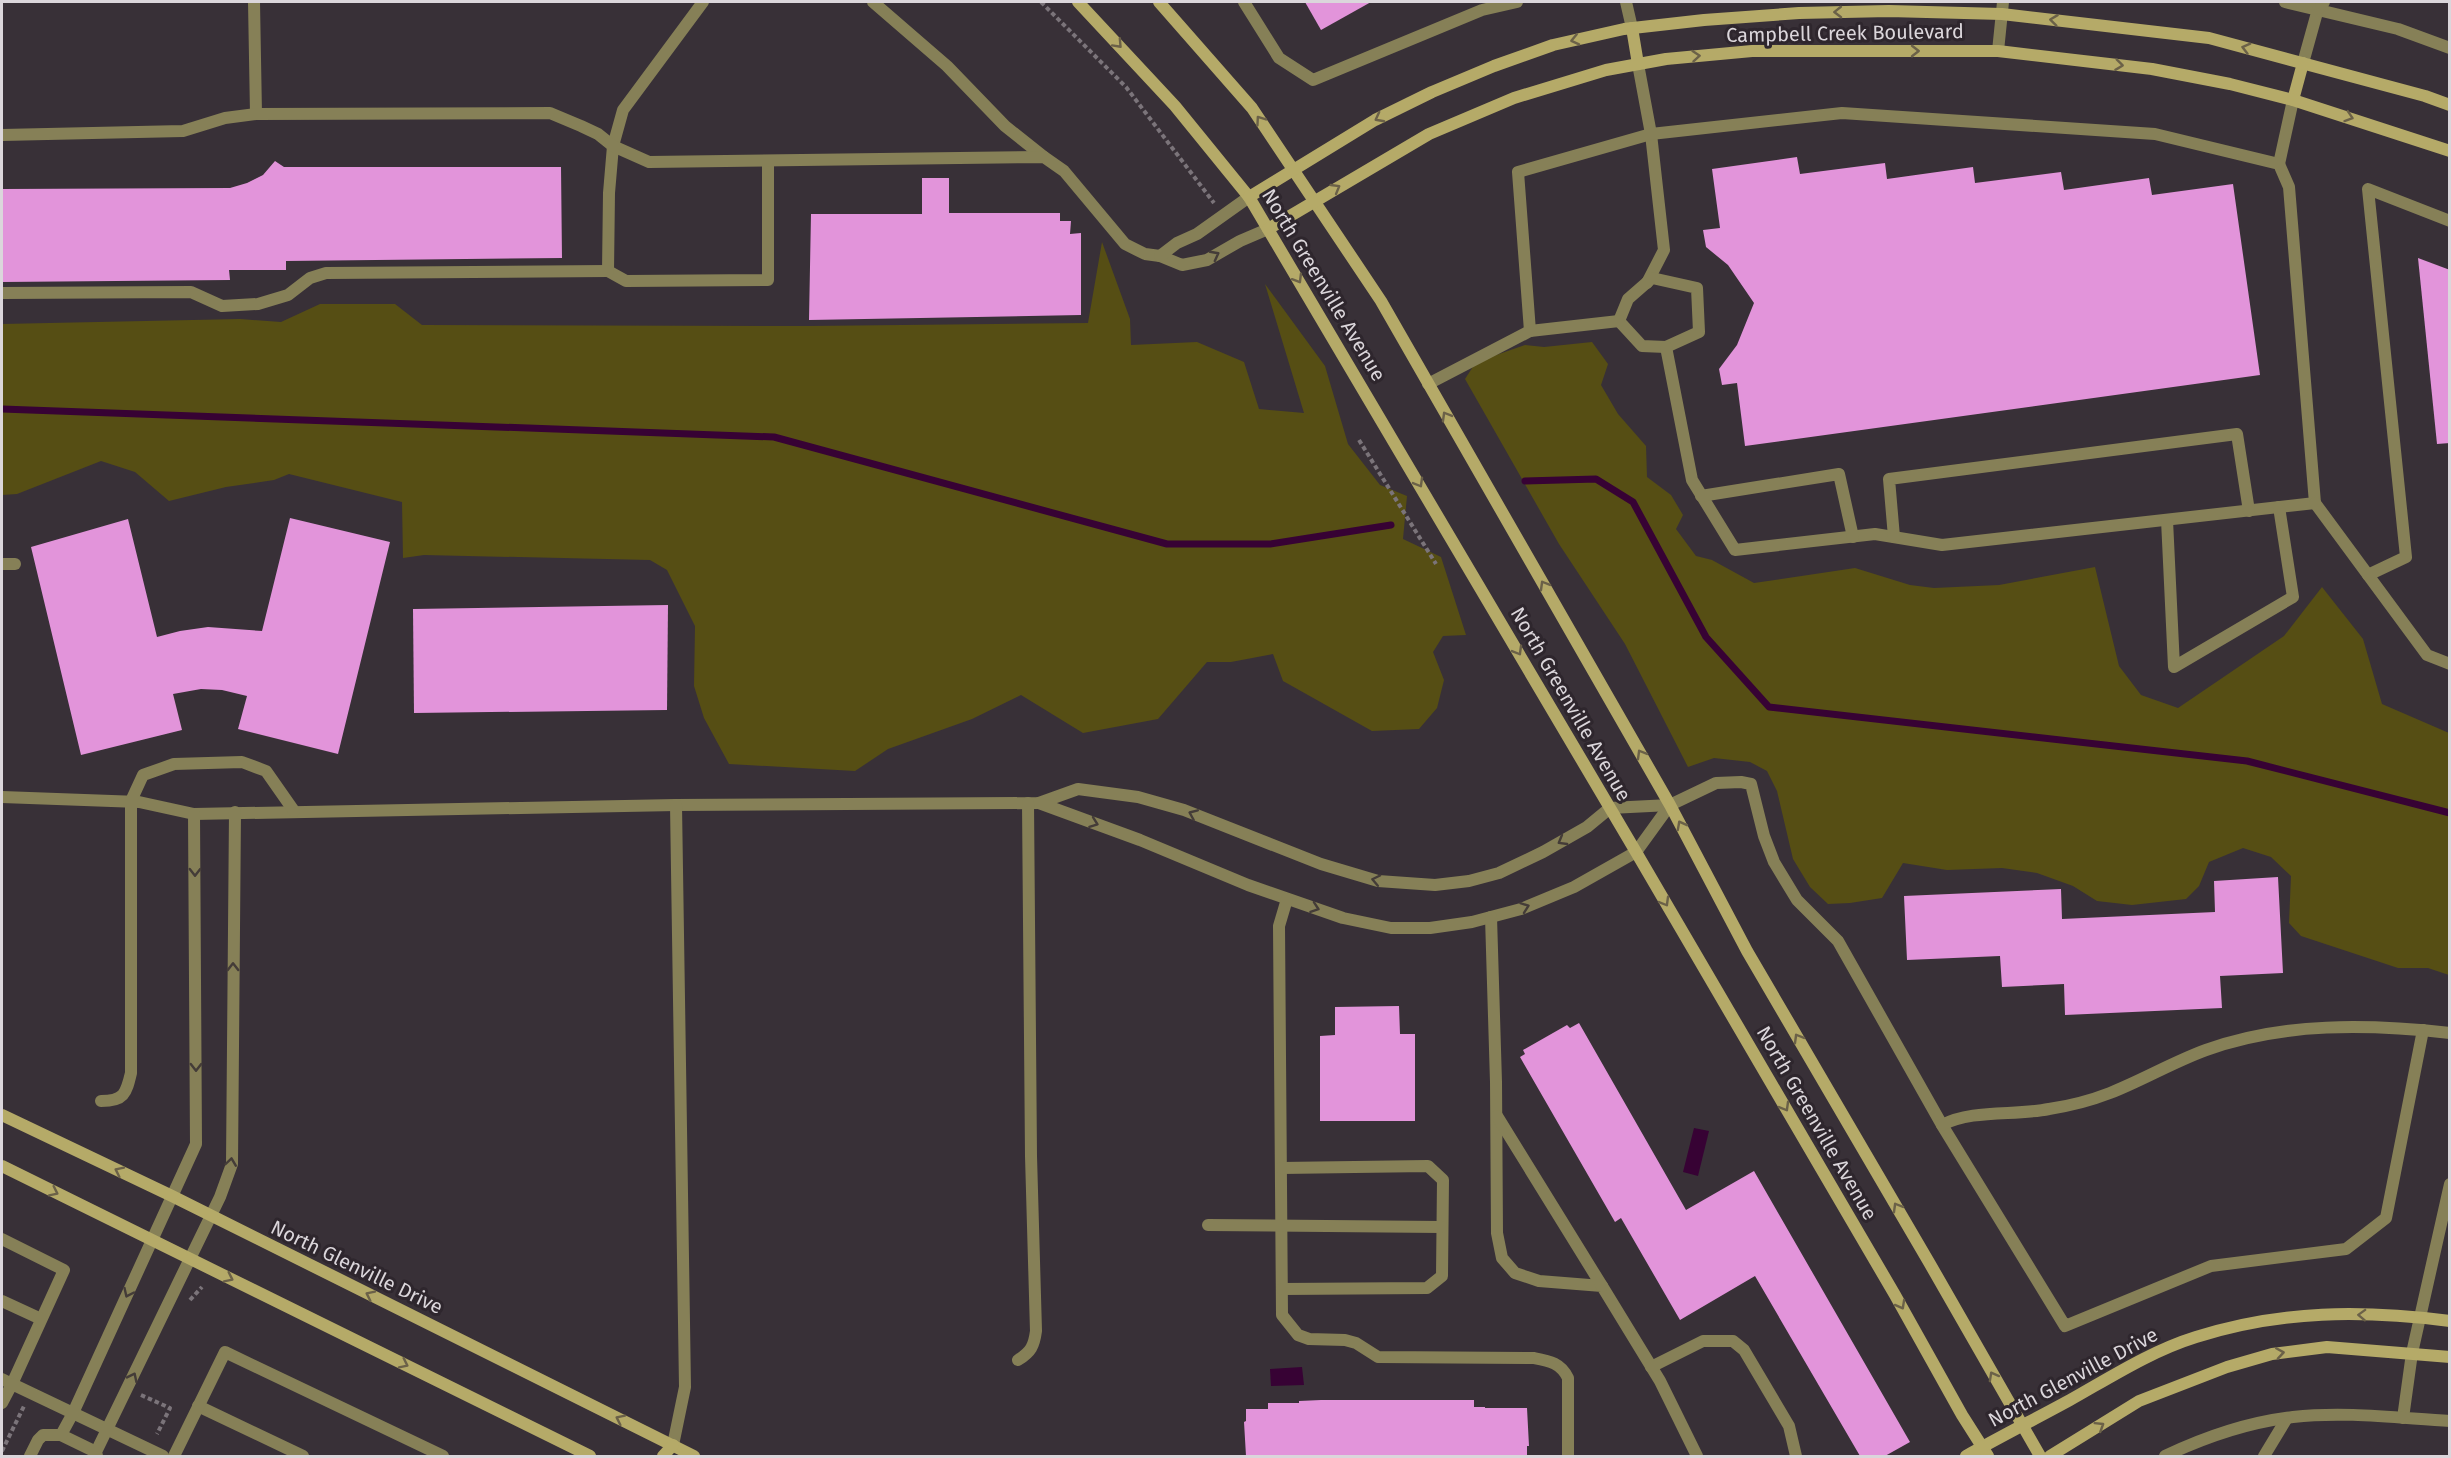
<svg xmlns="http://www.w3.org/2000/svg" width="2451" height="1458" font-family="'Fira Sans',sans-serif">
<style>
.green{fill:#564e14}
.water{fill:#370234}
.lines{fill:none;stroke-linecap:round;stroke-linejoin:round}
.stream{stroke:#370234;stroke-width:7}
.building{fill:#e294da}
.path{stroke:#7b747a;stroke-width:4;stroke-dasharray:4.5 3;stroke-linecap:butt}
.lane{stroke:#868057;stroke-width:12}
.street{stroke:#868057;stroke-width:12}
.secondary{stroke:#b5aa68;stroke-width:12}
.oneway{stroke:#6b6148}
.oneway2{stroke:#443c38}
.labels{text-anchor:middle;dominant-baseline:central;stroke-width:6;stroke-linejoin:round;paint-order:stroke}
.street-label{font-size:20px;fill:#dbd6db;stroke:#2e262d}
</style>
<rect width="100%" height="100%" fill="#383037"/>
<g class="green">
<polygon points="1102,242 1130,319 1131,345 1197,342 1244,362 1259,409 1304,413 1265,284 1325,366 1348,444 1380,485 1407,496 1403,539 1441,557 1466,635 1443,636 1433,652 1444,680 1437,708 1419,729 1372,731 1283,681 1273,654 1231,662 1207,662 1158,719 1083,733 1021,695 972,719 888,749 855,771 729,764 704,718 694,686 695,626 667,570 650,560 424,555 403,558 402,502 289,474 274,480 226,487 169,501 135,472 101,461 17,494 2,495 2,324 240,319 281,322 320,304 395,304 422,325 809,326 1088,323"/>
<polygon points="1592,342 1608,364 1601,385 1618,414 1646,446 1647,477 1671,495 1683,515 1676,529 1696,556 1712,560 1754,583 1855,568 1910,585 1934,588 1999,585 2095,567 2119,666 2141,695 2178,708 2284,636 2322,587 2363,639 2382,704 2449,733 2449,975 2428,968 2398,968 2301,936 2289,923 2291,876 2271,857 2243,848 2209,862 2199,886 2186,899 2132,905 2097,901 2073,886 2037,873 2002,868 1947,870 1903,863 1882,898 1850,903 1828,904 1810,887 1793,859 1777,791 1767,771 1750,762 1714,758 1688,767 1625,644 1559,544 1465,379 1476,362 1525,345 1544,347"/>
</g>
<g class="water">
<polygon points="1694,1128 1709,1131 1698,1176 1683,1172"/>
<polygon points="1302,1367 1304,1385 1271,1386 1270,1369"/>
</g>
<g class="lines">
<g class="stream">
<polyline points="2,409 774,437 1167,544 1270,544 1391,525"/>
<polyline points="1525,481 1596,479 1633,502 1706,637 1769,707 2247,761 2450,813"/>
</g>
</g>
<g class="building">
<polygon points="1305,2 1371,2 1321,30"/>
<polygon points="1797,157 1800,174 1885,163 1887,179 1973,167 1975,183 2061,172 2064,190 2149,178 2152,195 2233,184 2260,375 1745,446 1737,383 1722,385 1719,369 1737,345 1754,303 1728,265 1706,247 1703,230 1720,228 1712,169"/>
<polygon points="275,161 284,167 561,167 562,258 286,261 286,270 229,270 230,280 2,282 2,189 230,188 247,183 263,175"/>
<polygon points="922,178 949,178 949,213 1060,213 1060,221 1071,221 1070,234 1081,233 1081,315 809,320 811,214 922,214"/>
<polygon points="2418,258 2450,270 2450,443 2437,444"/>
<polygon points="290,518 390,542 338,754 238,729 247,696 222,690 201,689 173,694 182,730 81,755 31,547 128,519 157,637 180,631 208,627 262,631"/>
<polygon points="668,605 667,710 414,713 413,609"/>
<polygon points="2278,877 2283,973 2220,976 2222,1008 2065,1015 2064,984 2002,987 2000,956 1907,960 1904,896 2061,889 2062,919 2215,912 2214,881"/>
<polygon points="1399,1006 1400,1034 1415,1034 1415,1121 1320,1121 1320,1036 1335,1035 1335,1007"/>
<polygon points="1579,1023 1686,1210 1754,1171 1910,1442 1885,1456 1860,1456 1755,1276 1680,1320 1621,1218 1615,1222 1520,1057 1525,1054 1523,1050 1567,1025 1570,1028"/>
<polygon points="1321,1400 1474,1400 1474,1407 1485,1407 1485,1408 1527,1408 1529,1446 1527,1446 1527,1456 1246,1456 1244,1422 1246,1421 1246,1409 1268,1409 1268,1403 1299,1403 1299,1401"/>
</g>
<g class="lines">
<g class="path">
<polyline points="1041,2 1126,87 1214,203"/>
<polyline points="1359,440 1436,564"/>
<polyline points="190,1300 202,1287"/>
<polyline points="141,1395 170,1408 157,1434"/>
<polyline points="2,1451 24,1406"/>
</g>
<g class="lane">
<polyline points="254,2 256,114"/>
<polyline points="703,2 623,110 613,146 609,193 608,271 626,281 768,280 768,161"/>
<polyline points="873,2 947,66 1005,126 1044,157"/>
<polyline points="1244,2 1279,58 1313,80 1482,10 1517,2"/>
<polyline points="1626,2 1632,28"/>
<polyline points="2285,2 2398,29 2450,48"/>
<polyline points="2303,63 2318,9 2324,2"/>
<polyline points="1638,64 1651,134 1664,250 1647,283"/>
<polyline points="2,135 183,131 225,118 256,114 550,113 581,126 598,134 613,146 649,162 1044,157 1064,171 1125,244 1145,254 1160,256 1182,265 1207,260 1240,241 1268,229"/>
<polyline points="2279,164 2293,100"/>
<polyline points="1160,256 1177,243 1197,234 1249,197"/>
<polygon points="1652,278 1697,288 1699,332 1666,347 1642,346 1619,321 1628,299"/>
<polyline points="2,293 191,292 222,306 258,304 288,295 310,278 326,273 608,271"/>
<polyline points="1530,331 1518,172 1651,134 1842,113 2155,134 2279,164 2289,187 2315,503 1942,545 1875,534 1735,550 1692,480 1666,347"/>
<polyline points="1428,384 1530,331 1619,321"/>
<polyline points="1701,496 1839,474 1853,537"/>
<polyline points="2315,503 2427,655 2450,664"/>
<polyline points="2167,520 2174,667 2293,597 2279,507"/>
<polyline points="1894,537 1889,479 2237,434 2249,511"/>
<polyline points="2,564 15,564"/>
<polyline points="2368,575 2406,557 2368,189 2450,221"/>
<polyline points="2,797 139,802 194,814 676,805 1039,803 1078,789 1138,797 1184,810 1321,864 1378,881 1435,885 1469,881 1499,873 1543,852 1587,827 1610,808 1670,805 1716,783 1741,782 1751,784 1764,836 1774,862 1797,900 1838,941 1942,1125 2065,1326 2211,1266 2346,1249 2386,1218 2423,1030"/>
<polyline points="1039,803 1140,840 1248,885 1343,918 1391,928 1430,928 1472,922 1521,909 1574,887 1636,852 1670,805"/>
<path d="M 1287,899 L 1279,926 L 1282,1315 L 1298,1335 L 1309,1339 L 1345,1340 L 1356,1343 L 1378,1357 L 1534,1358 C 1550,1361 1561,1363 1568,1378 L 1568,1456"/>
<polyline points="1491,917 1496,1082 1497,1233 1502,1258 1515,1273 1539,1281 1602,1286 1660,1381 1697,1456"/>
<path d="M 101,1101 C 124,1101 126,1094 131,1073 L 131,801 L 143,775 L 174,764 L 242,762 L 266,771 L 294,811"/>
<polyline points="1497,1116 1602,1286"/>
<path d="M 1942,1125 C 1972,1109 2015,1116 2049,1109 C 2069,1106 2092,1100 2110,1093 C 2143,1080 2173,1062 2206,1050 C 2283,1022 2369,1024 2450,1033"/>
<polyline points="1281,1168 1428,1166 1443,1180 1442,1276 1427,1288 1282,1289"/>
<polyline points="1208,1225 1442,1227"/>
<polyline points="2,1239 64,1270 12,1384 2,1379"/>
<polyline points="2,1301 41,1319"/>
<path d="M 1018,1360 C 1031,1352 1034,1346 1036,1331 L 1031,1156 L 1028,803"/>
<polyline points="1651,1367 1703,1341 1733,1341 1744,1350 1789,1426 1796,1456"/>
<polyline points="2,1403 12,1384 163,1456"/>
<polyline points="198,1406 303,1456"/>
<polyline points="2403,1418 2412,1353 2450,1184"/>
<polyline points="61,1435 96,1452"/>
<polyline points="673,1445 685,1387 676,805"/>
<polyline points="30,1456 38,1440 43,1435 61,1435 73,1413 196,1144 194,814"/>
<polyline points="97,1456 96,1452 220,1197 232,1164 235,812"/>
<polyline points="174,1456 225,1352 443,1456"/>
<path d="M 2165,1456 C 2205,1437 2249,1422 2293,1417 C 2344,1411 2398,1418 2450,1421"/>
<polyline points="2264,1456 2287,1418"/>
</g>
<polyline class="street" points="1998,51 2003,2"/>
<g class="secondary">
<polyline points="1078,2 1175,106 1249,197 1636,852 1895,1295 1962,1415 1988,1456"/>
<polyline points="1159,2 1252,108 1381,301 1670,805 1747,951 1930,1264 2040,1456"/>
<polyline points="1632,28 1638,64"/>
<polyline points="2293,100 2303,63"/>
<polyline points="1249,197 1375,120 1432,92 1494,66 1553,45 1624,29 1704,20 1799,13 1889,11 2002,14 2209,38 2425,96 2450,105"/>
<polyline points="1268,229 1429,134 1514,98 1606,70 1666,59 1752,51 1998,51 2152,69 2230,84 2293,100 2450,151"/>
<polyline points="2,1115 172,1196 694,1456"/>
<polyline points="2,1166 590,1456"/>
<polyline points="663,1456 673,1445"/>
<path d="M 1966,1456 C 2000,1437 2035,1419 2070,1400 C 2111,1377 2151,1351 2196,1337 C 2281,1310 2362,1310 2450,1321"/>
<polyline points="2050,1456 2139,1401 2227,1367 2272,1354 2327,1347 2450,1357"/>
</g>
</g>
<defs><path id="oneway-chevron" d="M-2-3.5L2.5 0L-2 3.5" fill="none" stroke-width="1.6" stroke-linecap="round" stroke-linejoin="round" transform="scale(1.5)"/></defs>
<g class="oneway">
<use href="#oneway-chevron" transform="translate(1838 12) rotate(179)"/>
<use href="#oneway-chevron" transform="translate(2054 20) rotate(-173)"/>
<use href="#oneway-chevron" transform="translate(1575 40) rotate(167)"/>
<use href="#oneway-chevron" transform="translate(1118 44) rotate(47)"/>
<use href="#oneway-chevron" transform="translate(2246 48) rotate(-165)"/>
<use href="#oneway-chevron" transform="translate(1915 51)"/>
<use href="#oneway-chevron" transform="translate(1696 56) rotate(-5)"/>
<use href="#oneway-chevron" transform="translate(2119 65) rotate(7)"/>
<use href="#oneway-chevron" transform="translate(2349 117) rotate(18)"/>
<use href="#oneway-chevron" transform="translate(1379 118) rotate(152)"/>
<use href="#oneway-chevron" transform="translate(1260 120) rotate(-125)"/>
<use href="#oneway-chevron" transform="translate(1336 188) rotate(-30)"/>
<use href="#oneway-chevron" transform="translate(1298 279) rotate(59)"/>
<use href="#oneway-chevron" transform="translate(1446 416) rotate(-120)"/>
<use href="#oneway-chevron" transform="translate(1419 483) rotate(60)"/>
<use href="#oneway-chevron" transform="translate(1544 585) rotate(-120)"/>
<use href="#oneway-chevron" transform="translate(1518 651) rotate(60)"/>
<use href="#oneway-chevron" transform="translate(1641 754) rotate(-120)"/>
<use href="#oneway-chevron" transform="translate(1681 825) rotate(-118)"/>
<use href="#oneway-chevron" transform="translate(1665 902) rotate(60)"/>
<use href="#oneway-chevron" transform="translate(1798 1038) rotate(-120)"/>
<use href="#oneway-chevron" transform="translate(1785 1107) rotate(60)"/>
<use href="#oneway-chevron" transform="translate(119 1171) rotate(-154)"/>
<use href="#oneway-chevron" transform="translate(54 1192) rotate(26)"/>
<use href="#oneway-chevron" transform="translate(1897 1207) rotate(-120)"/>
<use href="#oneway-chevron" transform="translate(229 1278) rotate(26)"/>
<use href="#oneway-chevron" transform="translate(370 1295) rotate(-154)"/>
<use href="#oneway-chevron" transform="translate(1901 1305) rotate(61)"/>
<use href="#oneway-chevron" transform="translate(2362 1315) rotate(-178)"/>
<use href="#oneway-chevron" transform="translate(2280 1353) rotate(-9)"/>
<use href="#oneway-chevron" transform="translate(404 1364) rotate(26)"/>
<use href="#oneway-chevron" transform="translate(1993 1376) rotate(-119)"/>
<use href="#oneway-chevron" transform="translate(620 1419) rotate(-154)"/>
<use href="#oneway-chevron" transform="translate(2100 1426) rotate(-32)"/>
</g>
<g class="oneway2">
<use href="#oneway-chevron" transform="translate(1215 255) rotate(-28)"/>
<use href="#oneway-chevron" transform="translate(1193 814) rotate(-157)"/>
<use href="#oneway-chevron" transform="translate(1094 823) rotate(20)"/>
<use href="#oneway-chevron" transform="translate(1562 841) rotate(150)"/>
<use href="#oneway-chevron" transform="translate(195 872) rotate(90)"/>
<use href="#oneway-chevron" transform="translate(1376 880) rotate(-168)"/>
<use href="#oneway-chevron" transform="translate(1525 907) rotate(-20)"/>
<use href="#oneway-chevron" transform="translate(1315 908) rotate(19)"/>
<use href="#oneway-chevron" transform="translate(233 967) rotate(-90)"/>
<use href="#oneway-chevron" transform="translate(196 1067) rotate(90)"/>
<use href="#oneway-chevron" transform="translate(231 1162) rotate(-82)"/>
<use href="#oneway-chevron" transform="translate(128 1293) rotate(115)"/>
<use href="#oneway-chevron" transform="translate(133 1377) rotate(-64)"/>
</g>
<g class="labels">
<g class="street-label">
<text transform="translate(1845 33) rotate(-1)">Campbell Creek Boulevard</text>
<text transform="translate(1324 285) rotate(59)">North Greenville Avenue</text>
<text transform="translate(1571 704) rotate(60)">North Greenville Avenue</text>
<text transform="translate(1817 1123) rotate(60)">North Greenville Avenue</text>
<text transform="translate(357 1267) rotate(26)">North Glenville Drive</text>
<text transform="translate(2073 1377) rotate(-28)">North Glenville Drive</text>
</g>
</g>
<rect width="2451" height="1458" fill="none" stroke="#dbd6db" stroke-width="6"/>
</svg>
